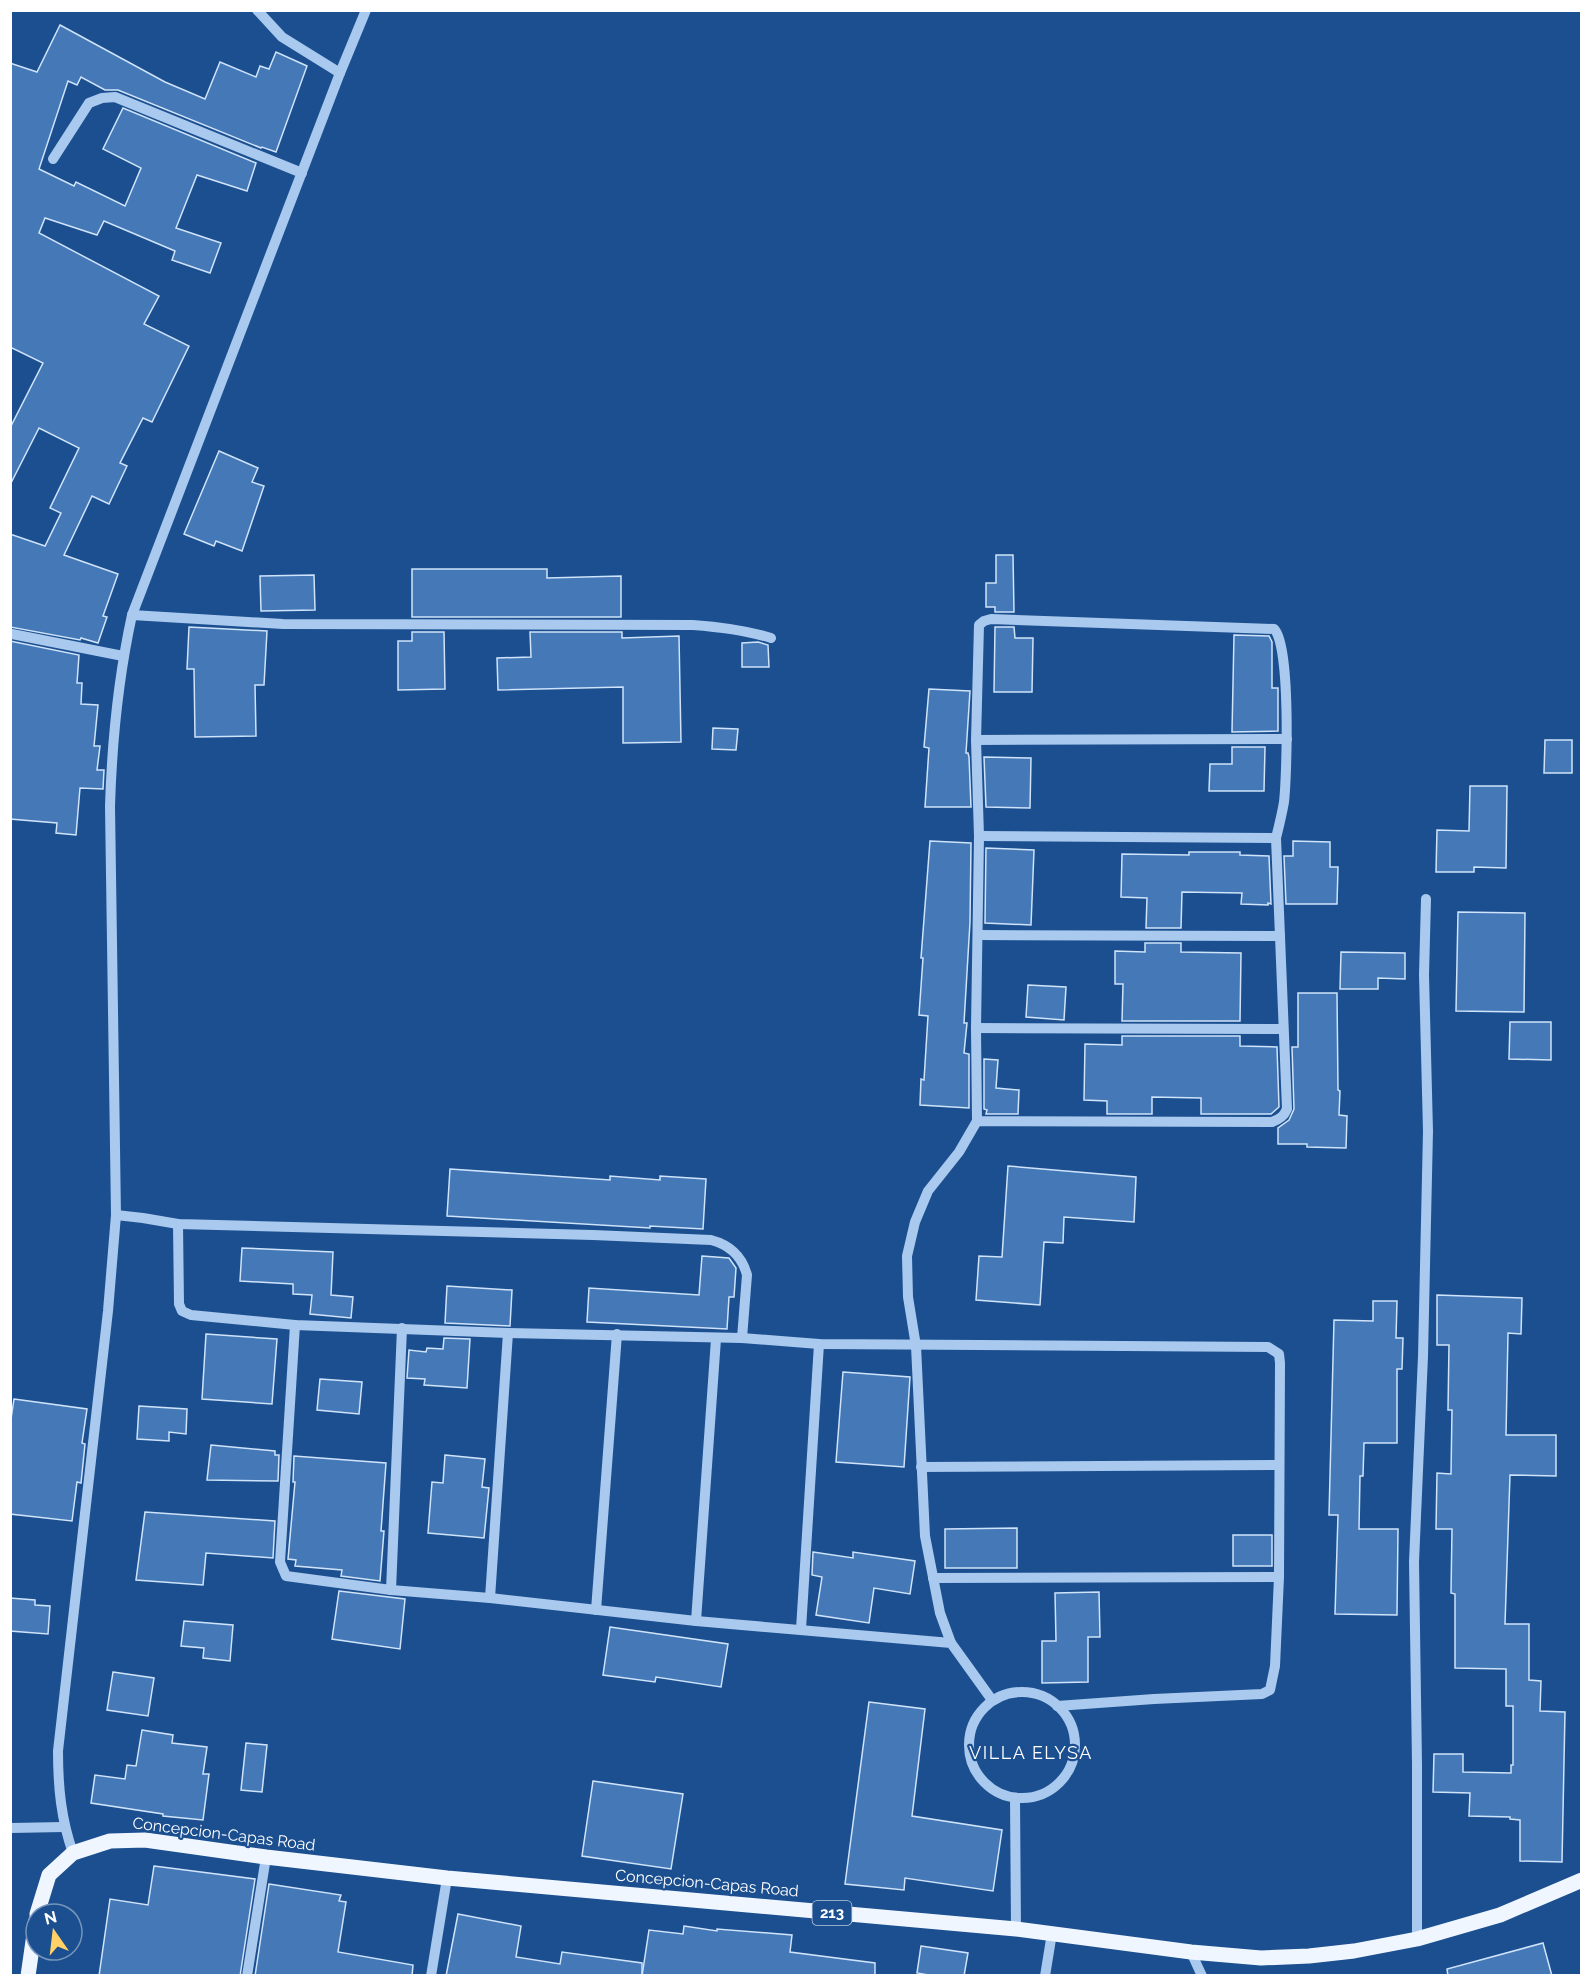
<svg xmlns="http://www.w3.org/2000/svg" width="1592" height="1986" font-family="Raleway,sans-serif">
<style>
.building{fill:#4478b7;stroke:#cfe3fa;stroke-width:1.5}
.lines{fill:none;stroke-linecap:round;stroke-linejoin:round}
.minor{stroke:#a9c9ee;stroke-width:10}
.major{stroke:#f0f6ff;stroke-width:15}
.labels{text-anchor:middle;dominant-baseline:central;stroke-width:4.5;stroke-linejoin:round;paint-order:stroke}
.shield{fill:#1b4f8f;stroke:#bbcadd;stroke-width:1.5}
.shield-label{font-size:15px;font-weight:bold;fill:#fff}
.street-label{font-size:16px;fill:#fff;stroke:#1b4f8f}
.neighbourhood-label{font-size:18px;letter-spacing:1.5px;fill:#fff;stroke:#1b4f8f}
</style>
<rect width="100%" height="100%" fill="#1b4f8f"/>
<g class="building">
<polygon points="60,25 165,82 205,99 220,62 256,77 260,66 269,69 276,52 307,66 276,152 262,147 261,148 118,90 105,90 81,77 77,85 68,81 39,169 74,186 76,182 125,206 141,168 103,149 123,108 256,163 247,191 197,175 176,228 221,243 210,273 172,260 175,251 104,221 97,235 45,218 39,233 159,296 144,324 189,346 152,422 143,418 120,463 127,466 109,504 92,496 64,555 118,574 103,616 107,617 98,643 81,638 80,640 10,627 10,534 45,546 61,513 50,508 79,448 39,428 10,485 10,428 43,363 10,347 10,63 37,72"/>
<polygon points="219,451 258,468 252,482 264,486 242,551 216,541 214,546 184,534"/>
<polygon points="996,555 1013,555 1014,612 995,612 995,607 986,607 986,583 996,583"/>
<polygon points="412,569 547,569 547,578 621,576 621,617 412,617"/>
<polygon points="314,575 315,610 261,611 260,576"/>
<polygon points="189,627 267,631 264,685 255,685 256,736 195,737 194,669 187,669"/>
<polygon points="995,627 1014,627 1015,638 1033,638 1032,692 994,692"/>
<polygon points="412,632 444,632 445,689 398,690 398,641 412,641"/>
<polygon points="530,632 622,632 622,638 679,636 681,742 623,743 623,687 498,690 497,658 531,657"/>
<polygon points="1234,635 1269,636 1272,642 1272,688 1278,688 1278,731 1232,732"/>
<polygon points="10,641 79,655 77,683 82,683 81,704 98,705 94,746 100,746 97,770 104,770 103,789 80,788 76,835 56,833 57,823 10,819"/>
<polygon points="758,642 768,645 769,667 742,667 742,643"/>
<polygon points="929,689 970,691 966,753 968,753 969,757 971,807 925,807 929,748 924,747"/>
<polygon points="713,728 738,729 736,750 712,749"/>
<polygon points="1545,740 1572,740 1572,773 1544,773"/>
<polygon points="1232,747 1265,747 1264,791 1209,791 1210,764 1232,764"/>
<polygon points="984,757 1031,758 1030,808 986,807"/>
<polygon points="1470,786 1507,786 1506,868 1474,867 1474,872 1436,872 1437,830 1469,831"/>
<polygon points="930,841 971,843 970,922 964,1023 967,1023 964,1053 969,1054 969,1108 920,1105 921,1079 924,1080 928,1016 919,1015 923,958 921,958"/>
<polygon points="1293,841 1330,842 1330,867 1338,867 1337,904 1286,904 1284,856 1293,856"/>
<polygon points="986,848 1034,850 1031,925 985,923"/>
<polygon points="1189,852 1240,852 1240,855 1269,856 1271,904 1268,903 1268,905 1241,904 1242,893 1182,892 1181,928 1146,928 1147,898 1121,897 1122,854 1189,855"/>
<polygon points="1458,912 1525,913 1524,1012 1456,1011"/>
<polygon points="1145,943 1181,943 1181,952 1241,953 1240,1021 1122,1021 1123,984 1115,984 1115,951 1145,952"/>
<polygon points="1341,952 1405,953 1405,979 1378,978 1378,989 1340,989"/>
<polygon points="1028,985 1066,987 1064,1020 1026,1017"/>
<polygon points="1298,993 1337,993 1338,1090 1340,1091 1339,1115 1347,1116 1346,1148 1307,1147 1307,1144 1278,1144 1278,1128 1289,1120 1294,1109 1292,1047 1298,1047"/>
<polygon points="1510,1022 1551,1022 1551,1060 1509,1059"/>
<polygon points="1122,1036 1240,1036 1240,1046 1277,1047 1279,1107 1271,1114 1201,1114 1201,1098 1152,1097 1152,1114 1107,1114 1107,1101 1084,1100 1085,1044 1122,1045"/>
<polygon points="984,1059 998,1060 996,1088 1019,1090 1018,1114 986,1114 987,1110 984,1109"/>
<polygon points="1008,1166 1136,1177 1134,1222 1064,1217 1063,1243 1044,1242 1040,1305 976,1300 979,1256 1002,1257"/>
<polygon points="450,1169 610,1180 610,1176 660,1180 660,1176 706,1179 703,1229 650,1226 650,1228 447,1216"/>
<polygon points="242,1248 333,1252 331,1295 353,1297 351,1318 310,1314 312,1295 293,1294 293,1284 240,1281"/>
<polygon points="702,1256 729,1258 736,1268 734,1297 729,1297 727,1329 587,1322 589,1288 699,1295"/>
<polygon points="447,1286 512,1290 510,1326 445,1323"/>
<polygon points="1437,1295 1522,1298 1521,1334 1508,1333 1506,1435 1556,1435 1556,1476 1510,1475 1505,1624 1529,1624 1529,1680 1541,1681 1540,1711 1565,1712 1562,1862 1520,1861 1520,1820 1510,1819 1510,1817 1469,1816 1470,1793 1433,1792 1434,1754 1463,1754 1463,1772 1511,1773 1511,1765 1513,1765 1513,1706 1506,1706 1506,1669 1455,1668 1455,1594 1451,1593 1452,1529 1436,1529 1437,1473 1451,1474 1452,1410 1448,1410 1449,1345 1437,1345"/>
<polygon points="1373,1301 1397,1301 1396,1338 1403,1338 1402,1369 1397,1369 1397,1443 1364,1443 1363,1476 1360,1476 1359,1529 1398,1529 1397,1615 1335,1614 1338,1515 1329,1515 1334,1320 1373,1321"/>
<polygon points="206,1334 277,1339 272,1404 202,1399"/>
<polygon points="444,1338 470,1339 467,1388 424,1385 425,1379 407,1378 409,1350 426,1352 427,1348 443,1349"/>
<polygon points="843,1372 910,1377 904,1467 836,1462"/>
<polygon points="320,1379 362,1382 359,1414 317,1410"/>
<polygon points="14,1399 87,1409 82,1443 85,1444 81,1483 77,1482 72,1521 10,1514 10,1426"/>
<polygon points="139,1406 187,1409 186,1434 169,1432 169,1441 137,1439"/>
<polygon points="211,1445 275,1451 275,1455 279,1455 278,1481 207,1480"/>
<polygon points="445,1455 485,1459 482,1487 489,1488 484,1538 428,1533 432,1482 443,1483"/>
<polygon points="294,1456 386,1463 381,1531 384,1531 380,1581 341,1576 342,1570 295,1566 296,1560 288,1559 295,1482 293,1482"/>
<polygon points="145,1512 275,1521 273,1558 206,1553 203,1585 136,1580"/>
<polygon points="1017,1528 1017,1568 945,1568 945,1529"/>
<rect x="1233" y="1535" width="39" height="31"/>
<polygon points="813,1552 853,1558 853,1552 915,1561 910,1594 874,1588 869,1623 816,1615 822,1577 812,1575"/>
<polygon points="339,1591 405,1599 400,1649 332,1639"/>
<polygon points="1099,1592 1100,1637 1088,1637 1088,1682 1042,1683 1042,1641 1056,1641 1055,1593"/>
<polygon points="10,1598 35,1600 35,1605 50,1606 48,1634 10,1631"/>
<polygon points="184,1621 233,1625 230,1661 203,1658 204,1648 181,1646"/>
<polygon points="610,1627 728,1644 721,1687 656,1677 655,1682 603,1675"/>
<polygon points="113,1672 154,1678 148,1716 107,1710"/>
<polygon points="869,1702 925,1709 912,1816 1002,1830 993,1891 905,1878 904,1890 845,1884"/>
<polygon points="142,1730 173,1735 172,1743 207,1747 203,1774 209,1774 203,1820 163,1816 163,1814 91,1803 95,1775 125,1779 127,1765 136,1766"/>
<polygon points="246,1743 267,1745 262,1792 241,1790"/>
<polygon points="593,1781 683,1794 671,1869 582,1856"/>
<polygon points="154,1866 255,1879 240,1976 99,1976 110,1899 148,1905"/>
<polygon points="269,1884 341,1895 339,1901 346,1902 338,1952 413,1965 412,1976 255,1976"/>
<polygon points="458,1914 521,1926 516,1957 560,1964 562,1952 642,1963 642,1976 446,1976"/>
<polygon points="684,1926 717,1931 717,1929 792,1935 790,1952 875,1963 875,1976 642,1976 649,1930 683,1934"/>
<polygon points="1543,1943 1552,1976 1448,1976 1447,1969"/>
<polygon points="921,1946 968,1953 964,1976 934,1976 917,1973"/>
</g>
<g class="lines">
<g class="minor">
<polyline points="257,10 282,37 340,73"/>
<polyline points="53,159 89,103 102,98 115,97 302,173"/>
<path d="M 132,615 L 283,624 L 693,625 C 720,627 745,630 771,638"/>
<polyline points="12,634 123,656"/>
<polyline points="976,740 1287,739"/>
<polyline points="979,836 1276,838"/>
<polyline points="978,935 1280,936"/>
<polyline points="976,1028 1283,1029"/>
<path d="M 116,1215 L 143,1218 L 178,1224 L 593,1235 L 711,1240 C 730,1245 742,1256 747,1275 L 742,1338"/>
<polyline points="178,1224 179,1304 182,1311 191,1315 295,1325 508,1333 742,1338 819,1344 1268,1347 1279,1354 1280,1363 1279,1577 1275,1666 1270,1690 1262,1694 1154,1699 1057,1706"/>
<polyline points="295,1325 280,1562 286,1576 391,1590 490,1598 696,1621 951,1643 992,1700"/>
<polyline points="921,1467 1279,1465"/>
<polyline points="933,1578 1279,1577"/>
<polyline points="391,1590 402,1328"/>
<polyline points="490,1598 508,1333"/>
<polyline points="596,1610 617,1334"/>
<polyline points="696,1621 716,1339"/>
<polyline points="801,1629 819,1344"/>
<path d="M 951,1643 L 940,1613 L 925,1536 L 916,1346 L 908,1297 L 907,1256 L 915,1222 L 928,1191 L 959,1152 L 977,1121 L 976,1028 L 979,836 L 976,740 L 979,625 L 984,621 L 991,619 L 1274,629 C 1291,645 1287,775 1284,802 C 1282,814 1279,826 1276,838 L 1287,1109 C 1284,1116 1280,1119 1272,1122 L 977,1121"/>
<circle cx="1022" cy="1745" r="53"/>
<polyline points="1015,1798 1016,1929"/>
<polyline points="10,1828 64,1827"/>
<path d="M 73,1853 C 61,1819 58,1787 58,1751 L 108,1311 L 116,1215 L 110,806 C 112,740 118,679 132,615 L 340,73 L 366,10"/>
<polyline points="1417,1939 1417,1764 1414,1562 1423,1356 1428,1131 1424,975 1426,899"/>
<polyline points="1191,1952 1202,1976"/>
<polyline points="247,1976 266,1857"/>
<polyline points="431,1976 447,1878"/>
<polyline points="1045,1976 1052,1933"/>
</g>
<g class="major">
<polyline points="37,1914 49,1875 73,1853 110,1841 145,1840 266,1857 447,1878 1016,1929 1191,1952 1261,1958 1309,1956 1354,1951 1417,1939 1500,1915 1582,1880"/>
<polyline points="28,1976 36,1920"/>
</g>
</g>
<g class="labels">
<rect class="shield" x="812.5" y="1901" width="39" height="24" rx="4.5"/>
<g class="shield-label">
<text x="832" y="1913">213</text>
</g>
<g class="street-label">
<text transform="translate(224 1834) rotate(7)">Concepcion-Capas Road</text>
<text transform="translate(707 1883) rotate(5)">Concepcion-Capas Road</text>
</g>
<g class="neighbourhood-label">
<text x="1031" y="1752">VILLA ELYSA</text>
</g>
</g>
<rect width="1592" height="1986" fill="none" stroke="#ffffff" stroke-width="24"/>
<g transform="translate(54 1932) rotate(346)"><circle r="28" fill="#1b4f8f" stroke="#7695bc" stroke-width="1.5"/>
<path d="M0-4.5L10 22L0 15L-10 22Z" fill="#ffd166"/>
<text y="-9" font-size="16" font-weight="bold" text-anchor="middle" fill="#ffffff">N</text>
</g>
</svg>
